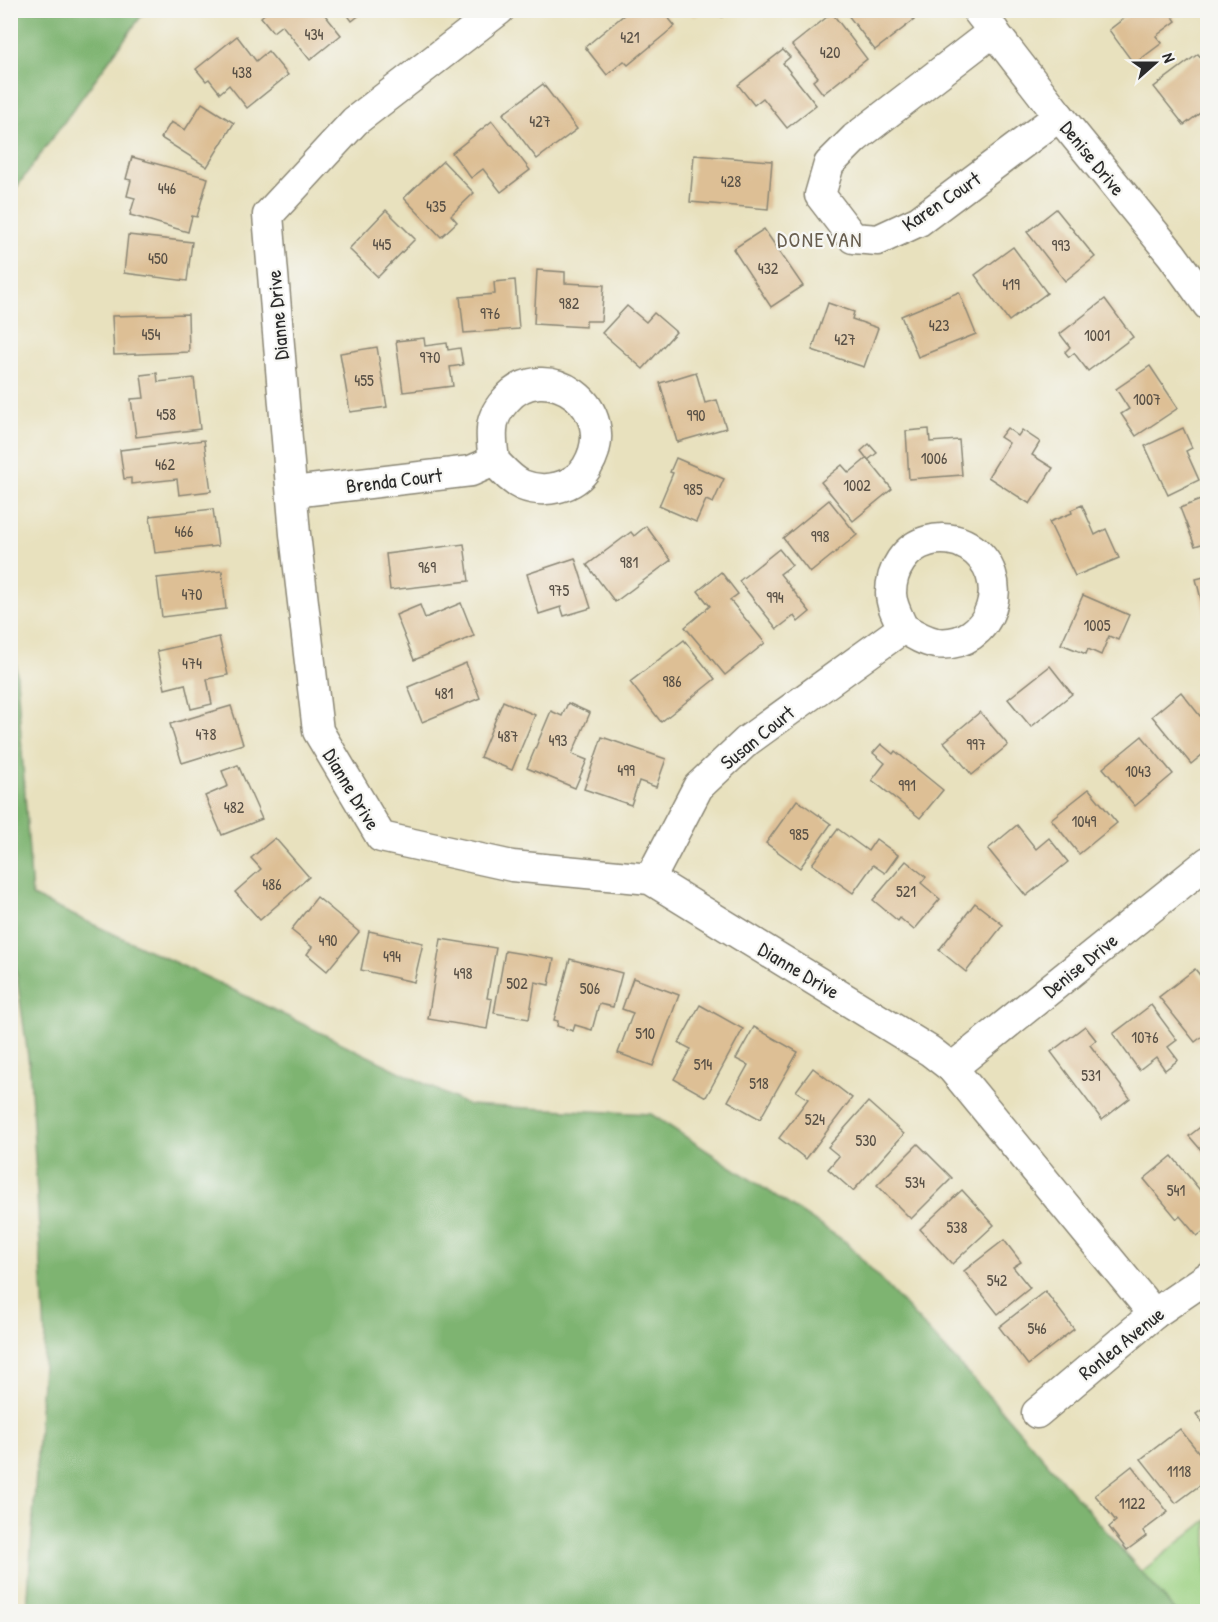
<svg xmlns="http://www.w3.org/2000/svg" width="1218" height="1622" font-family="'Patrick Hand',sans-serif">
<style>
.green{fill:#9dd283;stroke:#647e57;stroke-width:1.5}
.forest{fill:#7eb471;stroke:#54704e;stroke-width:1.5}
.building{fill:#ddbf95}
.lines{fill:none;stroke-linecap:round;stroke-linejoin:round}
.street-casing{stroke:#8a8674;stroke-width:33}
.street{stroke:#fff;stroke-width:30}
.labels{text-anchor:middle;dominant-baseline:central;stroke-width:4.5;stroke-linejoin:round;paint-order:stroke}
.number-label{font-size:16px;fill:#585046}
.street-label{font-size:20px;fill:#2b2b2b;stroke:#f6f6f2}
.neighbourhood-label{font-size:21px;letter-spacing:1.5px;fill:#695f50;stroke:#f6f6f2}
</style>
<rect width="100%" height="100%" fill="#f6f6f2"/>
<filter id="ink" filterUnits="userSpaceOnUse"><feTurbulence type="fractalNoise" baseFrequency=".0167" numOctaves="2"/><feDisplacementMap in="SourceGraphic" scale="12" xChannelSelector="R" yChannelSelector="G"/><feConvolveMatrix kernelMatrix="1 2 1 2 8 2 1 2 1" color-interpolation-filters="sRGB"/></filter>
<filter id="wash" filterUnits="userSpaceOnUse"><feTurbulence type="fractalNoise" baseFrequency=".008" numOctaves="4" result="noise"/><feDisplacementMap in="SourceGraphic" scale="24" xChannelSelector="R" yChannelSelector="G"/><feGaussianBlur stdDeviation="1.35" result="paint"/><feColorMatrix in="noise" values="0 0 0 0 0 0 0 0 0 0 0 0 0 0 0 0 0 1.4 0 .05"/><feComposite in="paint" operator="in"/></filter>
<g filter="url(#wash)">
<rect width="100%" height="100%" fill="#e8e1be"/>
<polygon class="green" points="1207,1520 1207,1611 1175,1611 1141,1572"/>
<g class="forest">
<polygon points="11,10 145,11 11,195 10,11"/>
<polygon points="10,578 32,896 217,982 468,1105 651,1114 846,1242 998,1406 1175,1611 27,1611 45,1335 30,1071 10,927"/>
</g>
<g id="blocks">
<g class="building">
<polygon points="269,10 321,10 341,35 310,60 282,25 273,32 261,17"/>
<polygon points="344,10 366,10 352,21"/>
<polygon points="630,10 662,10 675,26 628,65 624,61 607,75 585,47"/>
<polygon points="680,10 703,10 694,17 689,11 684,15"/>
<polygon points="717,10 731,10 722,17"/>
<polygon points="844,10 907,10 914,20 875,50"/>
<polygon points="1135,10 1168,10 1176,21 1156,36 1162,43 1134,64 1109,30"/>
<polygon points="832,13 867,59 823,94 813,81 818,77 792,45"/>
<polygon points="237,36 256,61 268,51 288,75 247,108 229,85 220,93 209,79 206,81 196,69"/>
<polygon points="783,50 790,57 783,63 816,105 787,128 763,98 754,105 738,85"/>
<polygon points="1198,54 1208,66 1208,107 1184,125 1154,87"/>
<polygon points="543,84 577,129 537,159 503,114"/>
<polygon points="202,103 234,123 207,167 161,138 171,122 185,130"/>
<polygon points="492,121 530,170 501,192 483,169 471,178 452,153"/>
<polygon points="694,155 772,161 768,209 690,202"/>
<polygon points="132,157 208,178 197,217 192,216 188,232 130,215 135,198 127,196 131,180 126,179"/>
<polygon points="443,161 474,193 451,215 457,222 441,237 404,198"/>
<polygon points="1056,209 1095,257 1065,281 1027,232"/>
<polygon points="386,210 415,239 378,277 349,249"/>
<polygon points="764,229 803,286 771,307 733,249"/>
<polygon points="128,235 192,242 187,281 124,273"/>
<polygon points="1013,247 1047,293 1009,321 975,275"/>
<polygon points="537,270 565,272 565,283 604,285 601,321 586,321 586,327 534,324"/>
<polygon points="515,280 519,329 464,333 460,297 495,294 494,282"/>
<polygon points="959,292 976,334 918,357 901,316"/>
<polygon points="1105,299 1133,337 1088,371 1074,353 1069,357 1065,352 1070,347 1060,334"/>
<polygon points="828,303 854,312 852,319 878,328 864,367 812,350"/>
<polygon points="627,306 646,322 654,313 676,332 643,369 602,333"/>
<polygon points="188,314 189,352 114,355 112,316"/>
<polygon points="424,338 425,346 447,343 448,350 460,348 463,365 450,367 453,386 403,392 396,341"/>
<polygon points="377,347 387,407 350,412 340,353"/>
<polygon points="1150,366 1178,408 1136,436 1121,414 1129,409 1116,389"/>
<polygon points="696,372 705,403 717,400 726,428 677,442 660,383"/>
<polygon points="157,373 158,382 194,378 200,429 136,437 131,399 144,398 141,375"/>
<polygon points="1007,428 1018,436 1022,430 1040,442 1032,455 1053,468 1030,504 988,477 1009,443 1000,437"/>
<polygon points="1183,428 1192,448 1186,451 1199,480 1168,495 1145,446"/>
<polygon points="929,429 930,442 959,440 962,475 909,479 906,431"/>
<polygon points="204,440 211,491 179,495 177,479 131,484 131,478 124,479 120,450"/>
<polygon points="869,444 877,453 868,460 861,451"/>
<polygon points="676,458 724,479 713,503 706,500 696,522 659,506 673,473 670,472"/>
<polygon points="867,458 892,489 853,521 821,482 842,465 849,473"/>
<polygon points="1208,497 1208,542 1195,546 1180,508"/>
<polygon points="829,500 857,535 810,573 783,538"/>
<polygon points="1082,505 1095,535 1106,529 1119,558 1075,576 1049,522 1072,513 1071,510"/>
<polygon points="213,509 218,546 155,553 150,516"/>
<polygon points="646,526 671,560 615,602 587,565 631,532 634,536"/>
<polygon points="464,544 469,581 390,590 386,554"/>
<polygon points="779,549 792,565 780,574 810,612 798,622 794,616 777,629 739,581"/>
<polygon points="575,558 591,608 564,616 561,607 539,614 527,574"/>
<polygon points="222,571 226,609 162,617 157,578"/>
<polygon points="721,572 738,594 730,600 765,643 725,675 685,627 710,606 698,591"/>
<polygon points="1208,576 1208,623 1207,623 1196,579"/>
<polygon points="1083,595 1129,615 1118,640 1109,636 1101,655 1088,649 1086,654 1061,644"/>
<polygon points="461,603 474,636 414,660 396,615 420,605 425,618"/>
<polygon points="219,637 228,675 207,679 212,704 191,709 185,684 165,689 157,651"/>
<polygon points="684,640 715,679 661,722 630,682"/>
<polygon points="466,663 480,698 422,722 408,687"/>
<polygon points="1050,666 1072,694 1031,727 1008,699"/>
<polygon points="1181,692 1200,716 1208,710 1208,750 1191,764 1152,716"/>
<polygon points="503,701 535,715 512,770 480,757"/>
<polygon points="568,703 590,713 572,754 587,760 575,788 527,768 551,711 562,716"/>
<polygon points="231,706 243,744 182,763 170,724"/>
<polygon points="980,712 1008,745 972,775 944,742"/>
<polygon points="1142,736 1173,774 1135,806 1103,768"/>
<polygon points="602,737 666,759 656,787 639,781 631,805 584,789"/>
<polygon points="881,744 893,754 895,751 943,790 920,818 872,780 885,763 873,753"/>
<polygon points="238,765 262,819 222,835 205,796 228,786 222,771"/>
<polygon points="1089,789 1117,823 1079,854 1051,819"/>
<polygon points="797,800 831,824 800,868 766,843"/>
<polygon points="1017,825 1036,849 1049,838 1068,862 1026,896 988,849"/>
<polygon points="838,829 868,851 876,839 898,855 885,873 873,865 853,893 812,864"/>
<polygon points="275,838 309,877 260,920 235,892 261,869 251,858"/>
<polygon points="906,861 926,877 921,883 940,899 914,930 900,918 898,921 873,900"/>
<polygon points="317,897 359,932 327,971 307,954 312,947 291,930"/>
<polygon points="975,903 1003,925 966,972 939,950"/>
<polygon points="369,931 423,943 414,982 361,970"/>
<polygon points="441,939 496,948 487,998 492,999 487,1029 428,1019"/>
<polygon points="505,951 554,959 549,985 535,982 529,1019 494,1013"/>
<polygon points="570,959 622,973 613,1007 599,1004 592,1030 575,1025 573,1031 557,1026 558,1021 554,1020"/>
<polygon points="1195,969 1208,985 1208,1032 1195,1042 1159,997"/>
<polygon points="633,978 679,995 653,1066 618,1053 633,1013 622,1009"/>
<polygon points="700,1005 743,1029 706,1097 674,1079 691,1049 679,1043"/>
<polygon points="1151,1005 1177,1040 1168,1047 1178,1060 1165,1070 1156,1057 1139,1070 1113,1034"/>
<polygon points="1085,1026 1096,1040 1090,1045 1130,1098 1102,1120 1051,1052"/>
<polygon points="754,1027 798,1052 760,1119 728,1101 748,1065 736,1059"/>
<polygon points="813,1068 852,1098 806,1159 779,1138 808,1099 796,1091"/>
<polygon points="868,1102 904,1134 853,1191 828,1169 839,1156 828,1147"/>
<polygon points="1208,1121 1208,1158 1189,1136"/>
<polygon points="918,1144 952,1178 911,1219 877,1185"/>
<polygon points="1172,1156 1208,1200 1208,1228 1197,1236 1180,1216 1177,1219 1144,1179"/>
<polygon points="962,1190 994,1225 952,1264 920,1229"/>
<polygon points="1004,1240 1021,1262 1013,1267 1030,1288 998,1314 964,1271"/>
<polygon points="1045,1291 1074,1329 1028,1365 999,1327"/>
<polygon points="1208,1406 1208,1429 1196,1414"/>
<polygon points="1180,1429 1208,1464 1208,1479 1176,1503 1141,1459"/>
<polygon points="1132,1466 1168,1512 1143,1531 1146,1536 1127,1550 1109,1527 1116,1521 1095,1495"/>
</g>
</g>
</g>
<g filter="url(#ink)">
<use href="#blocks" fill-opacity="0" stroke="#8a8674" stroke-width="1.5"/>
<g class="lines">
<defs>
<g id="street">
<polyline points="499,10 355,121 268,215 295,534 318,731 381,837 512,866 650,879 930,1051 952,1068 1154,1314"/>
<polyline points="977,10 1059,116 1172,255 1208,305"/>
<polyline points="994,31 855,138 829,164 820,195 853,238 878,240 919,221 1059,116"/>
<path d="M 293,492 L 471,471 L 494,461 C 493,451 491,440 492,430 C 492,419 498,409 505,401 C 543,354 623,407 587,467 C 574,488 544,494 522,485 C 511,480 503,470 494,461"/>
<path d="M 650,879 L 698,787 L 747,741 L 903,628 C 913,634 924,641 936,643 C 992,650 1016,575 968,546 C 957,539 941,537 928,541 C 905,547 891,570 891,593 C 891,605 898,617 903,628"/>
<polyline points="952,1068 1208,862"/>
<polyline points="1037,1413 1154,1314 1208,1277"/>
</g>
</defs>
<use href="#street" class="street-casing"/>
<use href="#street" class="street"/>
</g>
</g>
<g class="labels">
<g class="number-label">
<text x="314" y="34">434</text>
<text x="630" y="37">421</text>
<text x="830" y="52">420</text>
<text x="242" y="72">438</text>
<text x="540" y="121">427</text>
<text x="731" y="181">428</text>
<text x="167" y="188">446</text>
<text x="436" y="206">435</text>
<text x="382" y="244">445</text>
<text x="1061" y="245">993</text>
<text x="158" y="258">450</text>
<text x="768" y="268">432</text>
<text x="1011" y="284">419</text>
<text x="569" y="303">982</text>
<text x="490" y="313">976</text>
<text x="939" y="325">423</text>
<text x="151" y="334">454</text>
<text x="1097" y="335">1001</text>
<text x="845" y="339">427</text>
<text x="430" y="357">970</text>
<text x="364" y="380">455</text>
<text x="1147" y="399">1007</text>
<text x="166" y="414">458</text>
<text x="696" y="415">990</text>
<text x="934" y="458">1006</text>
<text x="165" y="464">462</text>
<text x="857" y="485">1002</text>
<text x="693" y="489">985</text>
<text x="184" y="531">466</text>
<text x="820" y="536">998</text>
<text x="629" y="562">981</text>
<text x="427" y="567">969</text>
<text x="559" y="590">975</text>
<text x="192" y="594">470</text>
<text x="775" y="597">994</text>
<text x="1097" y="625">1005</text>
<text x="192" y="663">474</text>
<text x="672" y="681">986</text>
<text x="444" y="693">481</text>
<text x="206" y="734">478</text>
<text x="508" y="736">487</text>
<text x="558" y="740">493</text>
<text x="976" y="744">997</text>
<text x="626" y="770">499</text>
<text x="1138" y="771">1043</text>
<text x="907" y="785">991</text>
<text x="234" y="807">482</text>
<text x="1084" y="821">1049</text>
<text x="799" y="834">985</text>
<text x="272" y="884">486</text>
<text x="906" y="891">521</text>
<text x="328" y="940">490</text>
<text x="392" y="956">494</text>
<text x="463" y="973">498</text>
<text x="517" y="983">502</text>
<text x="590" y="988">506</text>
<text x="645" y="1033">510</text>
<text x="1145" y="1037">1076</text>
<text x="703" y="1064">514</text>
<text x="1091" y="1075">531</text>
<text x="759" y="1083">518</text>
<text x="815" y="1119">524</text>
<text x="866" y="1140">530</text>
<text x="915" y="1182">534</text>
<text x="1176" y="1190">541</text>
<text x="957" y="1227">538</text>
<text x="997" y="1280">542</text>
<text x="1037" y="1328">546</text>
<text x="1179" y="1471">1118</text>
<text x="1132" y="1503">1122</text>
</g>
<g class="street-label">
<text transform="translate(1093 158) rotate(51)">Denise Drive</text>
<text transform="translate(941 201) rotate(-34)">Karen Court</text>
<text transform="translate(277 315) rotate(-95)">Dianne Drive</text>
<text transform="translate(394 480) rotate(-7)">Brenda Court</text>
<text transform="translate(757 737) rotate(-39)">Susan Court</text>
<text transform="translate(352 789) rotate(59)">Dianne Drive</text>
<text transform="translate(1080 965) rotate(-39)">Denise Drive</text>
<text transform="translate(799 970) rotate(31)">Dianne Drive</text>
<text transform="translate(1121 1343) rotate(-39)">Ronlea Avenue</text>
</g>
<g class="neighbourhood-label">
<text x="820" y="239">DONEVAN</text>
</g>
</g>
<rect width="1218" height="1622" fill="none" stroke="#f6f6f2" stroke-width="36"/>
<g transform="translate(1155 63) rotate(69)" stroke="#f6f6f2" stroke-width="4.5" paint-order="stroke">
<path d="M0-4.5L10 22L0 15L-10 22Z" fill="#2b2b2b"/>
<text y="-9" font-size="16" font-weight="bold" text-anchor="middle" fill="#2b2b2b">N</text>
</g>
</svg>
